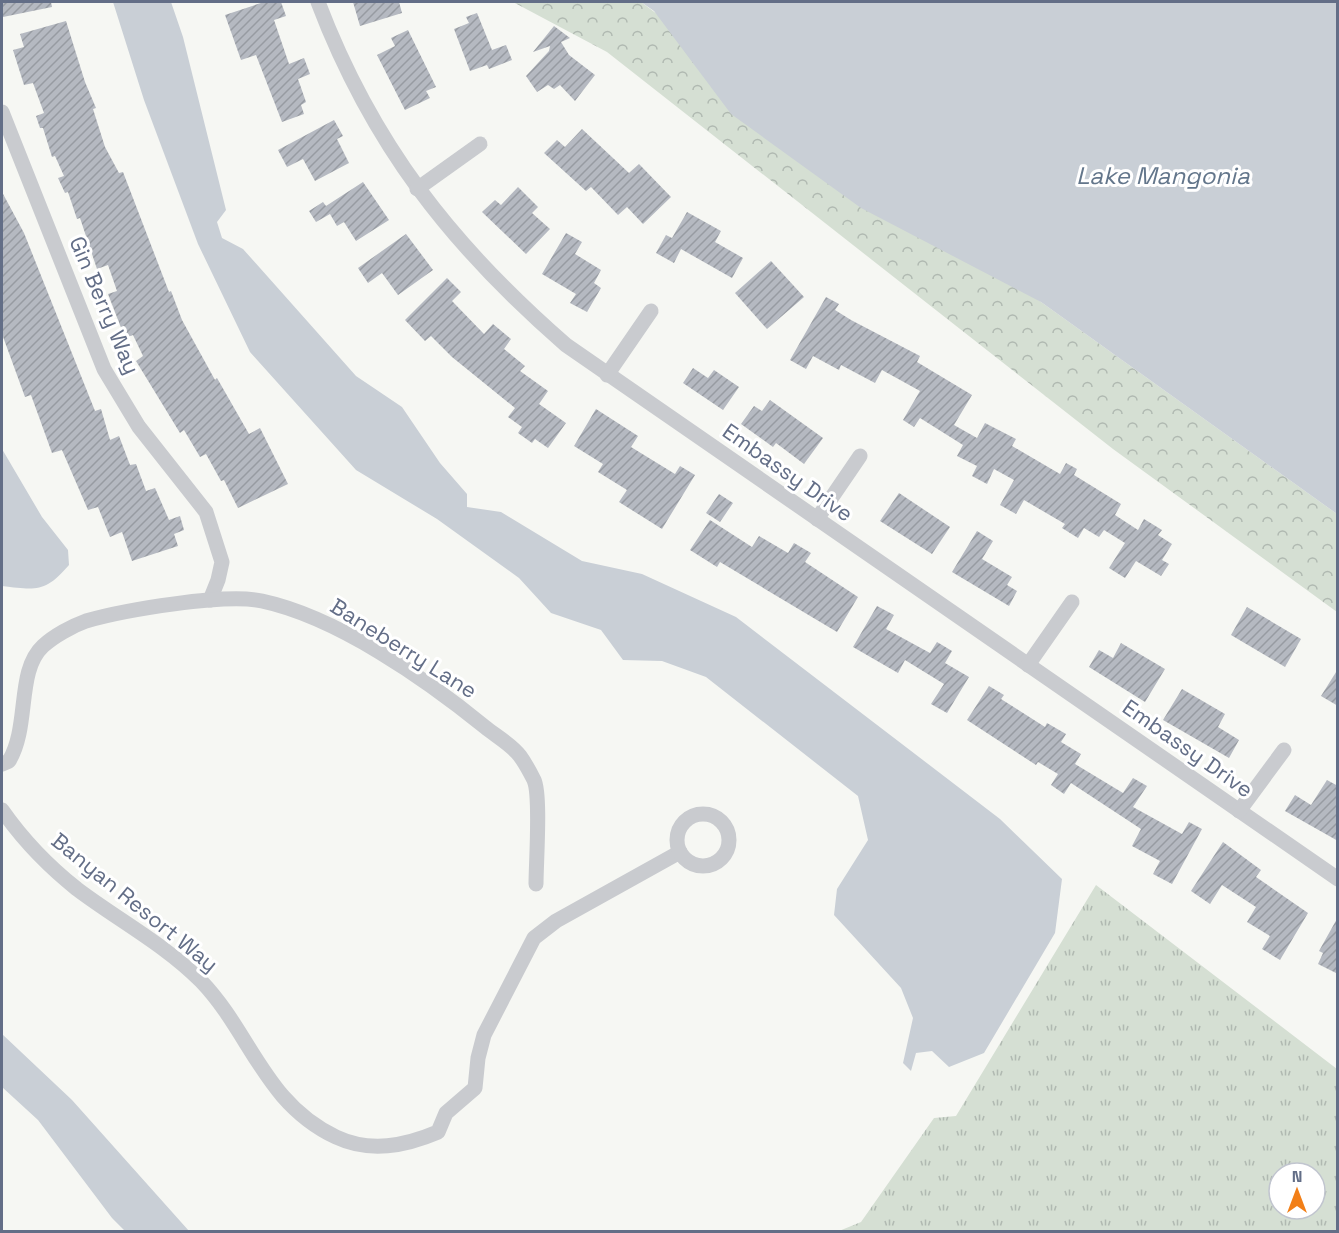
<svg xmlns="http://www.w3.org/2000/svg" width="1339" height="1233" font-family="'Space Grotesk',sans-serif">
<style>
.grass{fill:url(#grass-tufts);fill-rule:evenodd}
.forest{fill:url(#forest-crowns)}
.water{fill:#c9cfd6}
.building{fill:url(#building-hatch)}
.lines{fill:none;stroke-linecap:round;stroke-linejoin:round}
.minor{stroke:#c9cbcf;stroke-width:15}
.labels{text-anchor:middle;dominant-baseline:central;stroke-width:6;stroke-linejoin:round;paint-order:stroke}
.street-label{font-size:22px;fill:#636e87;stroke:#fff}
.water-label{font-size:24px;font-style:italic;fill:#63768b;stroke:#fff}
</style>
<defs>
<pattern id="grass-tufts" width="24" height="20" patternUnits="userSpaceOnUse" patternTransform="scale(1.5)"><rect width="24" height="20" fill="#d5dfd3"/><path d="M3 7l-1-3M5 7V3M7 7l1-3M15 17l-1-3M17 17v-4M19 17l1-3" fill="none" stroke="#b0b9b1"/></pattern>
<pattern id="forest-crowns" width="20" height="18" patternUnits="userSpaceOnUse" patternTransform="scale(1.5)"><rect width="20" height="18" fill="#d5dfd3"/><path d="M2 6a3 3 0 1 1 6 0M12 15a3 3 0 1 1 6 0" fill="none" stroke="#b0b9b1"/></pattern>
<pattern id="building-hatch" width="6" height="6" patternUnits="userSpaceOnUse" patternTransform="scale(1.5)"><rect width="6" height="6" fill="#b5b9c1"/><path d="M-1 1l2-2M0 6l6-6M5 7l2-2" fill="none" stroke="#979ba2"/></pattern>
</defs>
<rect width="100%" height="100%" fill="#f6f7f3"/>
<path class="grass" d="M 1096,885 L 1337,1069 L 1337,1231 L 839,1231 L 861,1222 L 934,1118 L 956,1116 ZM 1279,1173 L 1315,1173 L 1315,1209 L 1279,1209 Z"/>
<polygon class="forest" points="513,2 641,2 1041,302 1337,514 1337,612 1113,449 607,52"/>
<g class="water">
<polygon points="113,2 171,2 183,37 226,210 217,222 222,238 243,249 356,376 402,407 440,463 467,494 467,507 501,512 582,561 642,574 736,617 1000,819 1062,879 1055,933 984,1053 949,1067 932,1051 916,1053 911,1071 903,1063 913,1018 901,988 834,915 837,889 868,840 858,796 706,677 662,661 623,660 601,630 551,613 519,578 437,519 356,470 250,352 198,244 144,100"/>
<polygon points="641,2 1337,2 1337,514 1041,302 861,208 731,114 654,11"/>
<path d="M 2,449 L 42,517 L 68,550 L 69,565 C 45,593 36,590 2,586 Z"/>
<polygon points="2,1034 72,1100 189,1231 125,1231 112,1218 38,1120 2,1087"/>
</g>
<g class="building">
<polygon points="2,2 51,2 52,7 3,17"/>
<polygon points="264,2 281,2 286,16 274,20 289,64 304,58 310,74 298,79 306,102 301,105 304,114 282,122 256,55 241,60 225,15"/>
<polygon points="353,2 399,2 402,13 360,26"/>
<polygon points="477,13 492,50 506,45 512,60 489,69 487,65 470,71 454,29 469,23 466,17"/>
<polygon points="66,21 85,82 96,108 93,109 105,147 119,173 123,172 169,292 171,291 182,320 215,380 217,378 249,434 260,428 288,484 238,508 224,480 221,481 206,454 200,457 184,430 180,433 136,361 143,356 133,335 125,338 108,294 117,291 108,265 97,269 80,218 77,219 68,192 65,193 58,178 64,176 55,156 52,157 43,128 40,128 36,116 44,113 33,83 24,85 13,50 24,47 20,34"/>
<polygon points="554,26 570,38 561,42 569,55 595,75 575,101 560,85 554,89 548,85 537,92 526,76 549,51 550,46 533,52"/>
<polygon points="408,30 436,87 426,91 430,98 405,110 377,55 395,46 391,38"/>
<polygon points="334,120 343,136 337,139 349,163 315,181 303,159 287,167 278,150"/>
<polygon points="582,129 629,173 639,164 671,197 643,224 627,207 618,215 591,187 586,191 544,153 557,140 565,147"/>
<polygon points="363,182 389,220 356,241 344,222 337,226 330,214 316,222 309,211 323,202 326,206"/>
<polygon points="518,187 538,207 532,213 550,229 526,254 482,212 495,200 501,205"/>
<polygon points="2,192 24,233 95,411 101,409 110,440 119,436 130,465 136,464 146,491 155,488 169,520 180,516 184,530 174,534 178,546 132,561 122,532 110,537 98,507 88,510 62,450 52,453 31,395 25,397 2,334"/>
<polygon points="687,212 721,231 715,242 743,258 732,278 681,249 674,263 656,253 666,235 672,238"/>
<polygon points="566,233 582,242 575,254 601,270 594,283 601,288 587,312 570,303 576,294 542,274"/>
<polygon points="406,234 433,270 398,295 382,273 368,283 358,268"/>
<polygon points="771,261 804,297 767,329 735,293"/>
<polygon points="447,278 461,292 452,301 484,334 493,324 511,339 504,349 525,366 520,371 548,391 539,404 566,423 548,448 535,439 532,443 518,433 522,427 508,417 515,408 452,357 431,336 425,341 405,320"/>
<polygon points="826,297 839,304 835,310 851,320 920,356 917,362 972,395 954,425 977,438 985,423 1016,439 1012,446 1060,474 1066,463 1077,469 1074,475 1121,504 1115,515 1138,530 1144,519 1162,530 1158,535 1172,544 1162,560 1169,564 1161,576 1136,561 1125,578 1109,568 1125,543 1104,530 1099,537 1084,528 1078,538 1062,528 1065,524 1024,500 1016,514 1000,505 1014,480 994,469 987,484 972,476 977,466 957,456 963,445 920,418 914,427 903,420 920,391 882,370 875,383 841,365 839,370 813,356 806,369 790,360"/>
<polygon points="693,368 708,378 714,370 739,387 723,410 683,383"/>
<polygon points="770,400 823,438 804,464 776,443 773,447 741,424 754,406 762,411"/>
<polygon points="596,409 638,436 631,447 675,474 680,466 695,475 662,529 619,502 627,490 598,472 603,464 574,446"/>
<polygon points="899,493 950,527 932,554 880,521"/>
<polygon points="719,494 733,503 720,522 706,513"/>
<polygon points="710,520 752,547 759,536 788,553 794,543 811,553 805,562 858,597 837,632 720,562 717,567 690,550"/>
<polygon points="977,531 993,541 982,559 1012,577 1007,585 1017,591 1009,606 952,572"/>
<polygon points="877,606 894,615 886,629 930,653 937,642 952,651 945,663 969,677 947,713 931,704 944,684 905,660 898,673 853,647"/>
<polygon points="1247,607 1301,639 1285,667 1231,635"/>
<polygon points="1121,643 1165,669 1145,702 1089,667 1099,650 1113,658"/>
<polygon points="1338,669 1338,706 1321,696"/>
<polygon points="989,686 1004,695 1001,699 1045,727 1047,723 1066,734 1061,742 1081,754 1075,764 1123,793 1133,778 1147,786 1133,807 1182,834 1189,822 1202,829 1172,884 1153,874 1160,861 1132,846 1141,829 1071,783 1064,794 1051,785 1058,774 1038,762 1036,765 967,720"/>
<polygon points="1182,689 1225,714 1218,727 1239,740 1229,758 1163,720"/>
<polygon points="1327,780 1338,786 1338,841 1285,811 1295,795 1311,805"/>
<polygon points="1223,842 1261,870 1256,877 1308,913 1280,960 1262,949 1270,936 1247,922 1256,907 1222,885 1210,904 1191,891"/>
<polygon points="1338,917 1338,974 1318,964 1323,953 1319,951"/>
</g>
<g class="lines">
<g class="minor">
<path d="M 318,2 C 372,144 451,245 566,345 L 1338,879"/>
<polyline points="2,112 104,369 139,427 206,512 222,562 218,580 210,600"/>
<polyline points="417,189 480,144"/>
<polyline points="607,375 651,311"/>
<polyline points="817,519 860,456"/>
<polyline points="1028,665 1072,602"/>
<path d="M 2,764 L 9,761 C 30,726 16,671 43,646 C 54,636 72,626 86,621 C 124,610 225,593 262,601 C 337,617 426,679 485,727 C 496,736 512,745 520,756 C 525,763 530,772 534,780 C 541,795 536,863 536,884"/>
<path d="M 2,810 C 23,840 48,866 77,889 C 118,920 164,944 201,981 C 251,1033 264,1103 336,1137 C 370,1153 405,1146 438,1132 L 446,1113 L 475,1088 L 478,1058 L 484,1035 L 534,938 L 556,921 L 680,852"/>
<polyline points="1239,811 1284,750"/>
<circle cx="703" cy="840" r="26"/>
</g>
</g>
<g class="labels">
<g class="street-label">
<text transform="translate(105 305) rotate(67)">Gin Berry Way</text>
<text transform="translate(788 472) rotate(35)">Embassy Drive</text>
<text transform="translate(404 648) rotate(32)">Baneberry Lane</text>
<text transform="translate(1188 748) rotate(35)">Embassy Drive</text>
<text transform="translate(135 902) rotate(39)">Banyan Resort Way</text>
</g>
<g class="water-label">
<text x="1163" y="175">Lake Mangonia</text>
</g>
</g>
<rect width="1339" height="1233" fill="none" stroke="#636e87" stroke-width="6"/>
<g transform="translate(1297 1191)"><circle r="28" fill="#ffffff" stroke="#c1c5cf" stroke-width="1.5"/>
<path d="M0-4.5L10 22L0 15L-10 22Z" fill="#f27f17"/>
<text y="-9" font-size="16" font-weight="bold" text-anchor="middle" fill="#636e87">N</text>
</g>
</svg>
